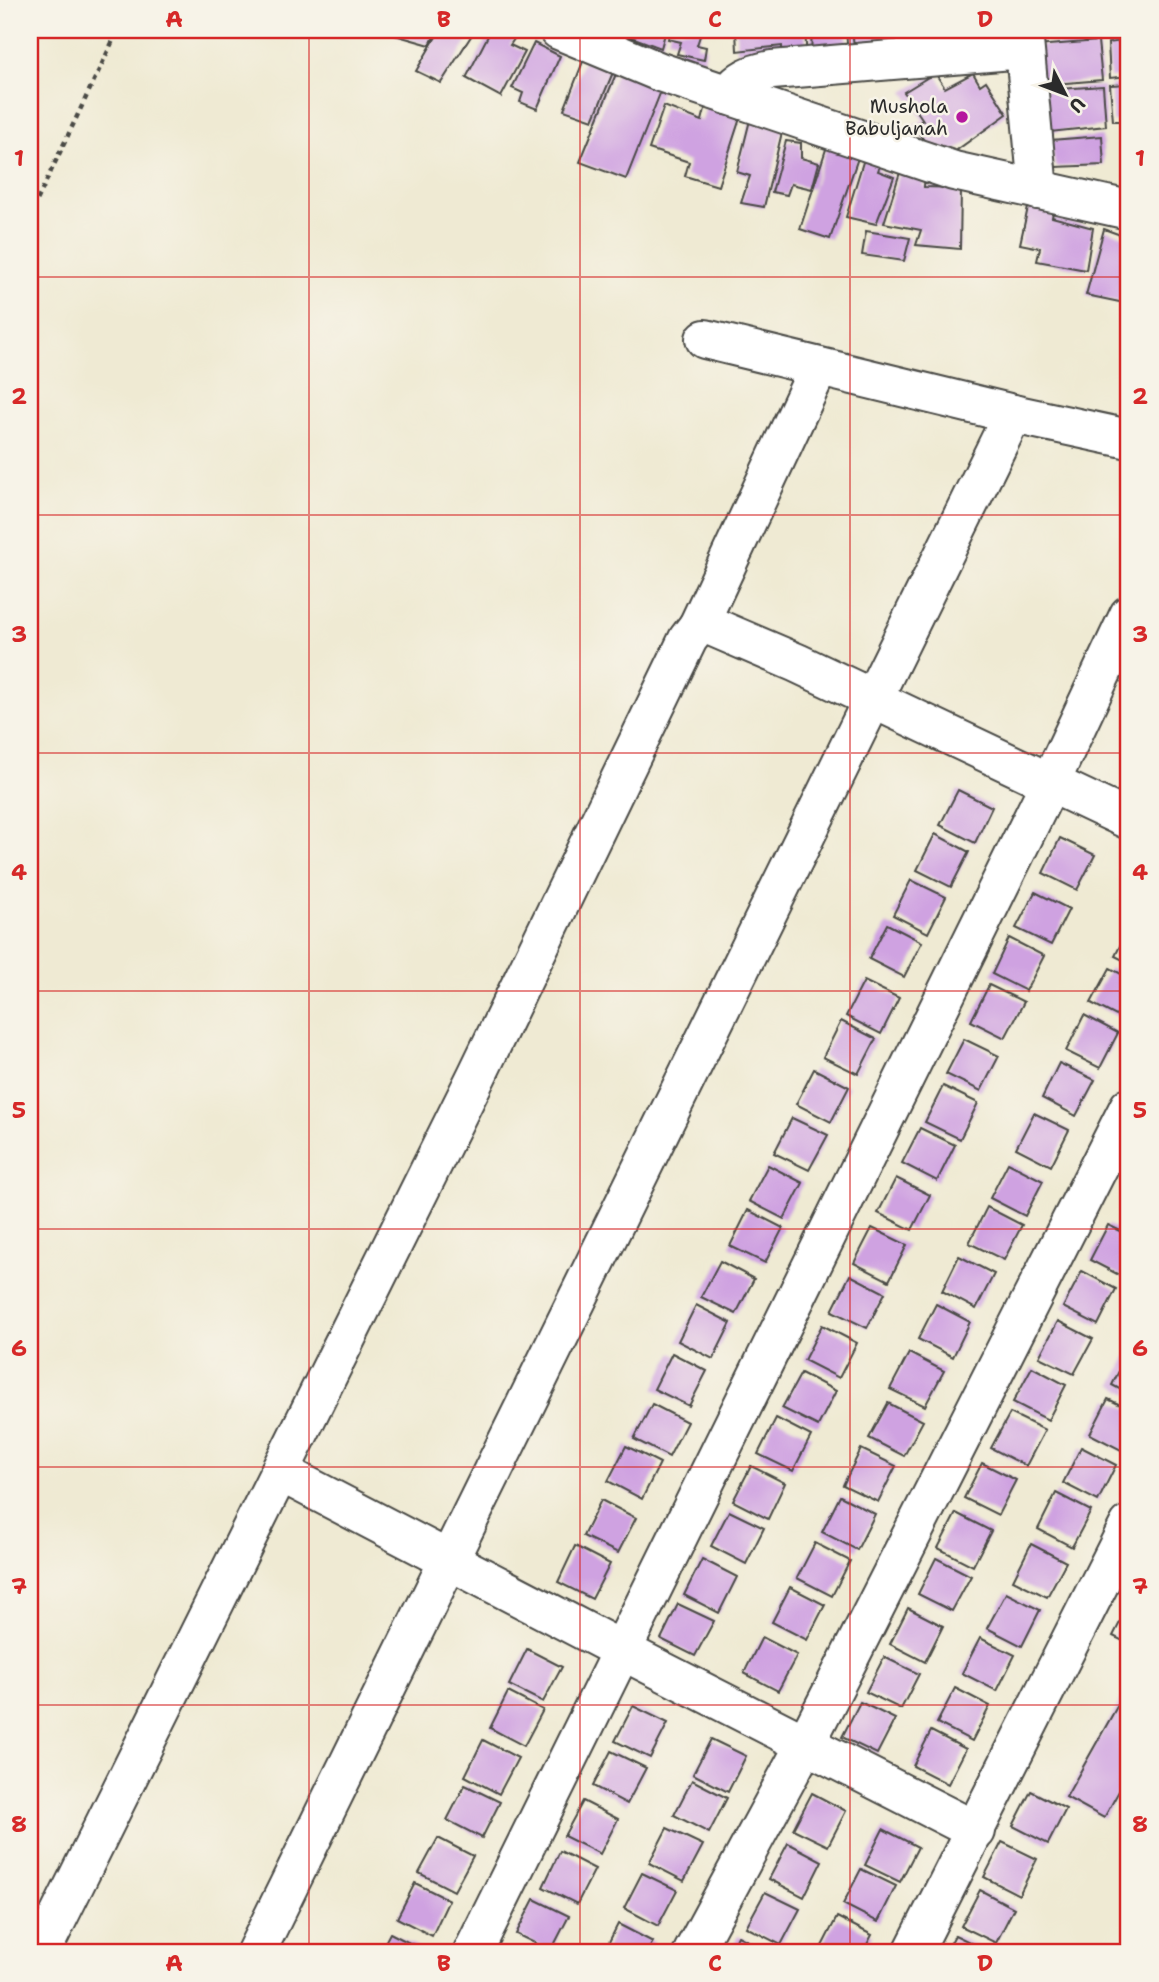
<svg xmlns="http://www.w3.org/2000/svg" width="1159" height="1982" font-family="'Shantell Sans',sans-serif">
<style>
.building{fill:#cfa2e1}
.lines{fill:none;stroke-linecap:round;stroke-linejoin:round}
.minor-casing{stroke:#484844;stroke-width:42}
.path{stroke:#484844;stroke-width:4.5;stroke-dasharray:5 5;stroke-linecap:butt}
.minor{stroke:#fff;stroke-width:38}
.grid{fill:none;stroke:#d62828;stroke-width:2;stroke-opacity:0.55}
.poi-dot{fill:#b5179e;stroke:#f7f3e8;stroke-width:2.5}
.labels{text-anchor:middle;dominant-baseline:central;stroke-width:5;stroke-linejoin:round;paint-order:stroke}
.poi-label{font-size:19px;fill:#2b2b2b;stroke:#f7f3e8;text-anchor:end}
.neatline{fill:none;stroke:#d62828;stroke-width:2.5}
.grid-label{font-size:23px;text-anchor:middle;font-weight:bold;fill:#d62828}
</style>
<rect width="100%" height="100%" fill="#f7f3e8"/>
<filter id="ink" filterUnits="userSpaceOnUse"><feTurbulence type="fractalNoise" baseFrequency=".0143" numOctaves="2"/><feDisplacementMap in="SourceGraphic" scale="14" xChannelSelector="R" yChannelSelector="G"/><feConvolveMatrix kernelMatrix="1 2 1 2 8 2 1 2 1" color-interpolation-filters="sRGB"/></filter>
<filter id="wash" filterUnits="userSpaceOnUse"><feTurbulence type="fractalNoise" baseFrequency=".00686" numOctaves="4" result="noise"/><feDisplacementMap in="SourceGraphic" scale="28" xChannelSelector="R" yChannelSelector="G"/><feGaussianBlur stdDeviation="1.57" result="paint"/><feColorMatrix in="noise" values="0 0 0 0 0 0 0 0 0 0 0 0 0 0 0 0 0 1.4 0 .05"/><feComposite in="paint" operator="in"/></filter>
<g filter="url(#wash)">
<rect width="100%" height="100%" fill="#efead3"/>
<g id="blocks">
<g class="building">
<polygon points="397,30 437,30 430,45 395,35"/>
<polygon points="440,30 475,30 441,83 416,71"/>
<polygon points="491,30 520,30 510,45 525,52 501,97 466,78"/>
<polygon points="627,30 666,30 661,48 626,35"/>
<polygon points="670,30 702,30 697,45 706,47 704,60 677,54 681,42 668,39"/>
<polygon points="736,30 805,30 807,59 783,61 782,46 737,51"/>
<polygon points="811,30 846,30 848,55 812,57"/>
<polygon points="852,30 887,30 888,52 855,54"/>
<polygon points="902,30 951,30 952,33 904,43"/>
<polygon points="1035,30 1101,30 1101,35 1036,41"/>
<polygon points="1129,40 1129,76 1110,78 1108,43"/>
<polygon points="1098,41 1102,80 1030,86 1036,46"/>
<polygon points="534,43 560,56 537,109 520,102 523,93 512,88"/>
<polygon points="584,59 614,70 593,120 564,110"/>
<polygon points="620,64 663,86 626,179 580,162"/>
<polygon points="935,73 945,88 973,73 980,85 986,81 1007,114 940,162 913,125 923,120 904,92"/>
<polygon points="1129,84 1129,121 1113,121 1110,85"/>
<polygon points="1103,86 1106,126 1050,132 1045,90"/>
<polygon points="706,105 740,118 718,186 685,176 689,162 649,149 664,106 702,121"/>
<polygon points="750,120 783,128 764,207 741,203 750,176 737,172"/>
<polygon points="1102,136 1104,165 1055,167 1051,140"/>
<polygon points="829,140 860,152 830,239 800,229"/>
<polygon points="786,141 801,143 801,158 819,163 812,189 791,184 787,195 772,192"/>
<polygon points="867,149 884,155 878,171 894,177 876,224 846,217"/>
<polygon points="902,166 925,170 924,187 961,188 960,249 916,245 921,230 884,223"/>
<polygon points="1029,203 1054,208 1052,217 1093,228 1086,270 1037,261 1040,248 1020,244"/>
<polygon points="1104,229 1129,238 1129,304 1086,295"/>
<polygon points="866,231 910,238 904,261 862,255"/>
<polygon points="958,790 992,807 975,843 940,825"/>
<polygon points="935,834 969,852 951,887 917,870"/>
<polygon points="1060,838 1095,855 1077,890 1043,873"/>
<polygon points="911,880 946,897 928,933 893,915"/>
<polygon points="1035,892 1069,909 1051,945 1016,928"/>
<polygon points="887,924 922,942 904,977 869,959"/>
<polygon points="1129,928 1129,963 1115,956"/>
<polygon points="1009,938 1044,956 1026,991 992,974"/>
<polygon points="1110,968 1129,978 1129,1015 1126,1021 1091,1003"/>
<polygon points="864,981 899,998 881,1034 846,1016"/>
<polygon points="989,985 1024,1002 1005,1038 971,1021"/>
<polygon points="1084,1015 1118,1033 1100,1068 1066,1051"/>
<polygon points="841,1021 876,1039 858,1074 823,1057"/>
<polygon points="964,1039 999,1056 981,1091 946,1074"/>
<polygon points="1059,1063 1095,1080 1076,1116 1042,1098"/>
<polygon points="814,1069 849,1087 831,1122 796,1104"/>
<polygon points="943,1086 978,1103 960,1139 925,1122"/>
<polygon points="1034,1113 1069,1130 1051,1166 1016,1148"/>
<polygon points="792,1118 828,1135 809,1170 774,1153"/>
<polygon points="920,1128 955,1145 937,1181 902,1163"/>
<polygon points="1008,1163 1043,1181 1025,1216 990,1198"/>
<polygon points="768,1165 803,1183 784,1219 749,1201"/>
<polygon points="896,1178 930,1195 912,1230 878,1213"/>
<polygon points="987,1207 1022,1225 1004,1260 969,1243"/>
<polygon points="748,1210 783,1228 765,1263 730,1246"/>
<polygon points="1108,1225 1129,1235 1129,1268 1125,1278 1090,1260"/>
<polygon points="872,1228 907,1245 889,1281 854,1263"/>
<polygon points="959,1256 994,1274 976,1309 942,1291"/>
<polygon points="720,1261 754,1279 736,1314 701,1297"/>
<polygon points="1082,1271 1116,1289 1098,1325 1063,1307"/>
<polygon points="850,1275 885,1293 867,1328 832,1311"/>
<polygon points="936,1304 970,1322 953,1357 918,1339"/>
<polygon points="696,1305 731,1323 713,1359 678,1341"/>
<polygon points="1058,1321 1093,1339 1074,1374 1039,1357"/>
<polygon points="822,1325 857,1343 839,1378 804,1360"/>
<polygon points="1129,1351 1129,1394 1112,1385"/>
<polygon points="672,1353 707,1371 689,1406 654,1389"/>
<polygon points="909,1353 944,1371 925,1406 890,1389"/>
<polygon points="1032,1367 1066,1385 1048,1420 1013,1402"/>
<polygon points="801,1373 836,1391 818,1426 782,1408"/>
<polygon points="1108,1399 1129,1409 1129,1443 1125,1452 1090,1434"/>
<polygon points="888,1403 923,1421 904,1456 869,1438"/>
<polygon points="652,1404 687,1422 669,1457 634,1439"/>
<polygon points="1010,1413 1045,1430 1026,1466 991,1448"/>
<polygon points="776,1418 811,1436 793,1471 758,1454"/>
<polygon points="626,1446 660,1463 642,1499 608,1481"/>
<polygon points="1081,1447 1116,1465 1098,1501 1063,1483"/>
<polygon points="861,1449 896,1466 878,1502 843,1485"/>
<polygon points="982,1463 1016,1480 998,1515 964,1498"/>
<polygon points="751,1466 785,1483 768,1519 733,1501"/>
<polygon points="1056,1493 1091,1511 1072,1547 1038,1529"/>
<polygon points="840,1496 875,1514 857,1550 822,1532"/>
<polygon points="601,1500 636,1518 618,1553 583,1536"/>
<polygon points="729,1511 764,1528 746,1564 711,1546"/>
<polygon points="956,1513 991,1531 973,1566 938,1548"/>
<polygon points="815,1543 850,1561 832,1596 797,1578"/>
<polygon points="1031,1544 1066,1562 1047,1597 1013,1580"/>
<polygon points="575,1546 610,1564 592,1599 558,1582"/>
<polygon points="936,1558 971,1576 952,1611 918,1594"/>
<polygon points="702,1559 737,1577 719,1613 684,1595"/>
<polygon points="790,1587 825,1605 807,1640 772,1622"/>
<polygon points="1006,1593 1040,1610 1022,1646 987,1628"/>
<polygon points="678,1604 714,1621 695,1656 661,1639"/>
<polygon points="1129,1605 1129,1644 1113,1636"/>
<polygon points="908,1608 943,1626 925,1662 890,1644"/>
<polygon points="762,1637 797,1655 778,1691 744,1673"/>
<polygon points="980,1638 1015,1655 997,1691 962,1673"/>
<polygon points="527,1649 562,1667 543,1702 509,1685"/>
<polygon points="884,1657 919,1674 901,1709 866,1692"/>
<polygon points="955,1688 990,1706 972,1741 937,1723"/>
<polygon points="508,1692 543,1710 524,1746 490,1728"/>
<polygon points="1123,1696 1129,1700 1129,1773 1104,1818 1066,1797"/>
<polygon points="860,1702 895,1719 877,1754 842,1737"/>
<polygon points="633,1706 668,1723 650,1758 615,1741"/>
<polygon points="931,1731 966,1749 948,1784 913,1766"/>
<polygon points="711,1739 746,1756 728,1792 693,1774"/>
<polygon points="483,1740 518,1758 499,1794 465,1776"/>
<polygon points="611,1751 646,1768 627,1804 593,1786"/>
<polygon points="692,1780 727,1798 709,1833 674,1815"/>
<polygon points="465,1785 500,1802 482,1838 447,1820"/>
<polygon points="1031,1791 1066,1809 1048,1844 1013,1826"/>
<polygon points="812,1793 846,1811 828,1846 793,1829"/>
<polygon points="583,1801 618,1819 600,1854 564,1836"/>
<polygon points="667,1828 703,1845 684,1881 649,1863"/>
<polygon points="883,1829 918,1847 900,1882 865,1865"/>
<polygon points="438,1838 473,1856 454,1891 419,1873"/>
<polygon points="1002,1842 1037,1859 1019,1895 984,1877"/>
<polygon points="788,1843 822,1861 804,1897 769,1879"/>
<polygon points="560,1851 595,1869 577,1904 543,1887"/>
<polygon points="861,1869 896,1886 878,1922 843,1904"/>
<polygon points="642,1873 677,1890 658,1926 624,1908"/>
<polygon points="415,1883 449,1900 432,1936 397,1918"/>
<polygon points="980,1890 1014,1908 996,1943 961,1926"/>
<polygon points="765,1892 800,1909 781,1945 746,1927"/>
<polygon points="534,1899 569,1916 551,1951 516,1934"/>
<polygon points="837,1917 872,1935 863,1952 819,1952"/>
<polygon points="618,1924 653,1942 647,1952 604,1952"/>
<polygon points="390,1933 427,1952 380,1952"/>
<polygon points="955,1935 990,1952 946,1952"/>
<polygon points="738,1936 769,1952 730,1952"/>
</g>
</g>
</g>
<g filter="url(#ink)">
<use href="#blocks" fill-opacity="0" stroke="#484844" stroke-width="2"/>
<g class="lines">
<defs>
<g id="minor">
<polyline points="559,30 660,72 954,171 1129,210"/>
<polyline points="1023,30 1038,190"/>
<path d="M 728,95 C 740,78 752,74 772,70 L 1024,49"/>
<polyline points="705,339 1013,414 1129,439"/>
<polyline points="698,626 819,367"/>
<polyline points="280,1472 623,1651 976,1831"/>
<polyline points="41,1952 477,1075 688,639 698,626 706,624 797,663 1129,820"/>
<polyline points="256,1952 1013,414"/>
<polyline points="473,1952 1050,783 1129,615"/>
<polyline points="693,1952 806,1743 1129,1107"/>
<polyline points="913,1952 1129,1525"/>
</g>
</defs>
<use href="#minor" class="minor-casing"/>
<polyline class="path" points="33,209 118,30"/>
<use href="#minor" class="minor"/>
</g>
</g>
<path class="grid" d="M 309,30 L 309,1952M 580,30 L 580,1952M 850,30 L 850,1952M 30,277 L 1129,277M 30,515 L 1129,515M 30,753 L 1129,753M 30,991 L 1129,991M 30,1229 L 1129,1229M 30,1467 L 1129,1467M 30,1705 L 1129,1705"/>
<circle class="poi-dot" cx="962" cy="117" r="7"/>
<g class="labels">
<g class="poi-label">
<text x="948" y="106">Mushola<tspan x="948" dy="22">Babuljanah</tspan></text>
</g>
</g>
<rect width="1159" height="1982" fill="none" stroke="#f7f3e8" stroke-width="77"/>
<g transform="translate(1065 94) rotate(132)" stroke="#f7f3e8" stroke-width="5" paint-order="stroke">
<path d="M0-5L12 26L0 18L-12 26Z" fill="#2b2b2b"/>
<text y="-10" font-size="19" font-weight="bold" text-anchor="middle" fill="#2b2b2b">U</text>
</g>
<rect x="38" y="38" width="1082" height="1906" class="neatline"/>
<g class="grid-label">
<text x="174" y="27">A</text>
<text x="444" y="27">B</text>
<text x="715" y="27">C</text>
<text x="985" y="27">D</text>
<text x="19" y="166">1</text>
<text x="1140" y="166">1</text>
<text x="19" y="404">2</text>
<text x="1140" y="404">2</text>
<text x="19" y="642">3</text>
<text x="1140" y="642">3</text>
<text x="19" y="880">4</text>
<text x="1140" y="880">4</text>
<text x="19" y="1118">5</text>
<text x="1140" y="1118">5</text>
<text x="19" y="1356">6</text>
<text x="1140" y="1356">6</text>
<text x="19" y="1594">7</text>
<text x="1140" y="1594">7</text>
<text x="19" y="1832">8</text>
<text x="1140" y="1832">8</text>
<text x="174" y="1971">A</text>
<text x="444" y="1971">B</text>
<text x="715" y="1971">C</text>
<text x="985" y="1971">D</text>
</g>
</svg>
